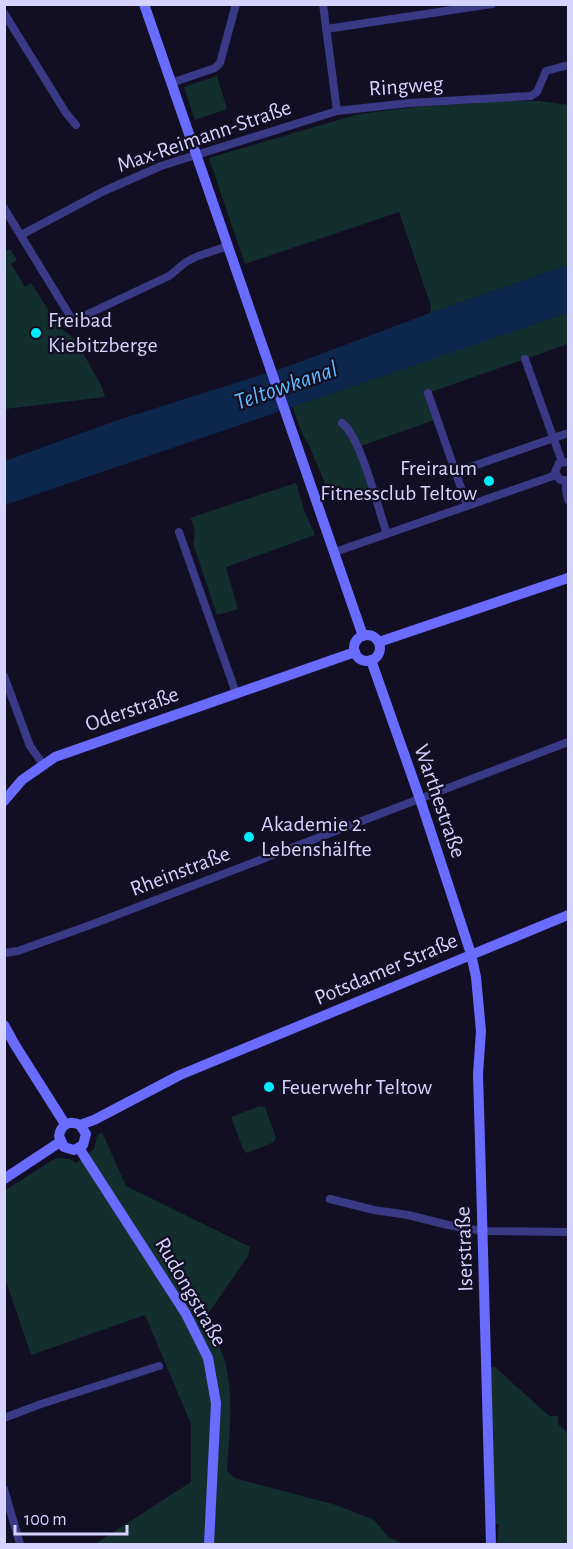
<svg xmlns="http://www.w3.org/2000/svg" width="573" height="1549" font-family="'Alegreya Sans',sans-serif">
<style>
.green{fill:#122f2d}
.water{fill:#0d264b}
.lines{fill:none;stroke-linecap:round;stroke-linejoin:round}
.street{stroke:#3a3985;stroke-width:8}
.secondary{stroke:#6a6bff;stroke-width:10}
.poi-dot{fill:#00ecfe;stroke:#120f25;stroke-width:2}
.labels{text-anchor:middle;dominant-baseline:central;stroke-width:4.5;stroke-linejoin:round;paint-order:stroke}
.street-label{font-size:22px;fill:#d7d3ff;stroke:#120f25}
.poi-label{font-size:22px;fill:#d7d3ff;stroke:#120f25;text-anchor:start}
.water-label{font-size:24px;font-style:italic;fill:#61bbff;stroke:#120f25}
</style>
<rect width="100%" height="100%" fill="#120f25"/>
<g class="green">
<polygon points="217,76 227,109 195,120 184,87"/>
<polygon points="491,99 502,101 539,101 568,105 568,265 430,313 431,306 399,212 245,264 209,158 359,114 416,107 479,103"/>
<polygon points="10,249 17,260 11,264 25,287 31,283 59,327 75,339 102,387 105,397 5,409 4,252"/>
<polygon points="568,313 568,344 428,393 437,419 358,447 373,491 333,502 308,443 303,435 292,406"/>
<path d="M 296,483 L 304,510 L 315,535 L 226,567 L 238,609 L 217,615 L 193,543 C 196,534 195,527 190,518 Z"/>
<polygon points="260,1106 265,1107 276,1138 274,1142 247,1153 243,1149 231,1117"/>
<path d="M 102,1132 L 126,1186 L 250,1247 L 248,1256 L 205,1318 C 213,1333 222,1349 226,1366 C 234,1400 229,1435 227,1470 L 234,1478 L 336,1505 L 374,1520 L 388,1537 L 404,1544 L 95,1544 L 191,1482 L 191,1424 L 145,1315 L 31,1355 L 5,1278 L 4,1191 L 56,1158 L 70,1159 L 76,1163 L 94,1149 L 97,1136 Z"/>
<polygon points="495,1367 549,1416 558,1416 558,1424 566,1432 568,1431 568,1544 497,1544 499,1524 490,1524 487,1368"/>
</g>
<polygon class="water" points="568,265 568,313 5,505 5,461 115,421 286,367 430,313"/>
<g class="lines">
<g class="street">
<polyline points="323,4 337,111"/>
<polyline points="4,13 66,113 76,125"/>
<polyline points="326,29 492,4"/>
<polyline points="171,83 215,68 220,63 236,4"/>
<polyline points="4,208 73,321 169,276 186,262 198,256 228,246"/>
<polyline points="21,235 104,191 161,166 337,111 409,103 531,96 537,92 546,71 568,65"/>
<polyline points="525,359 562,462"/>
<polyline points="428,393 467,505"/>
<path d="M 342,423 C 361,437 378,509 387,534"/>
<polyline points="568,462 559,463 555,472 560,480 568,480"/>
<polyline points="456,472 568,433"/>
<polyline points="566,481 566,491 568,500"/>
<polyline points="179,532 236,693"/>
<polyline points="335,552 556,475"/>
<polyline points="4,676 30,746 43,764"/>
<polyline points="4,953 18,951 93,924 568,742"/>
<polyline points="330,1199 374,1210 408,1215 448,1225 482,1231 568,1232"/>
<polyline points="4,1418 41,1404 159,1366"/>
<polyline points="4,1489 20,1544"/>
</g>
<g class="secondary">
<polyline points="144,4 363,636"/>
<circle cx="367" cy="648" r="13"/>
<polyline points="379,642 568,578"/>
<polyline points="371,660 420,799 471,954 476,977 481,1031 478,1074 480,1142 491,1544"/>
<polyline points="4,801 22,780 55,757 355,652"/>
<polyline points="4,1025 15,1045 65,1124"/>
<path d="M 80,1125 L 86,1134 L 83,1145 L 74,1150 L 64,1147 L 59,1136 C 61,1124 70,1120 80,1125 L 94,1120 L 180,1075 L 568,915"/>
<polyline points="79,1148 186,1314 208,1358 216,1403 209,1544"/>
<polyline points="4,1179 60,1142"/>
</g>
</g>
<g class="poi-dot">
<circle cx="36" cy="333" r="6"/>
<circle cx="489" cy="481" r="6"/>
<circle cx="249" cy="837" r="6"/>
<circle cx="269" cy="1087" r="6"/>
</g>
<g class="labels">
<g class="street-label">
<text transform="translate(406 86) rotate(-4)">Ringweg</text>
<text transform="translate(204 136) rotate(-19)">Max-Reimann-Straße</text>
<text transform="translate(132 709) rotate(-19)">Oderstraße</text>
<text transform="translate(440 801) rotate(71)">Warthestraße</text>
<text transform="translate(180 871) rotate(-21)">Rheinstraße</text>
<text transform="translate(386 969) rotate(-23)">Potsdamer Straße</text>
<text transform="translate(464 1249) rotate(-92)">Iserstraße</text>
<text transform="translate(191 1292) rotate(60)">Rudongstraße</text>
</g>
<g class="poi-label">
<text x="48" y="320">Freibad<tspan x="48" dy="25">Kiebitzberge</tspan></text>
<text x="477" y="468" text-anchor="end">Freiraum<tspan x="477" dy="25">Fitnessclub Teltow</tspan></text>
<text x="261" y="824">Akademie 2.<tspan x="261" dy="25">Lebenshälfte</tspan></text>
<text x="281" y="1087">Feuerwehr Teltow</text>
</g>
<g class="water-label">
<text transform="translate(286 386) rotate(-19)">Teltowkanal</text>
</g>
</g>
<rect width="573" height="1549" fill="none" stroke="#d7d3ff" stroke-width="12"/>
<path d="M15 1525v9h112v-9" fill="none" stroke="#d7d3ff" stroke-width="3"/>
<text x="24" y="1525" font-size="18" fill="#d7d3ff" stroke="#120f25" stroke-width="4.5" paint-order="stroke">100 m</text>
</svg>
